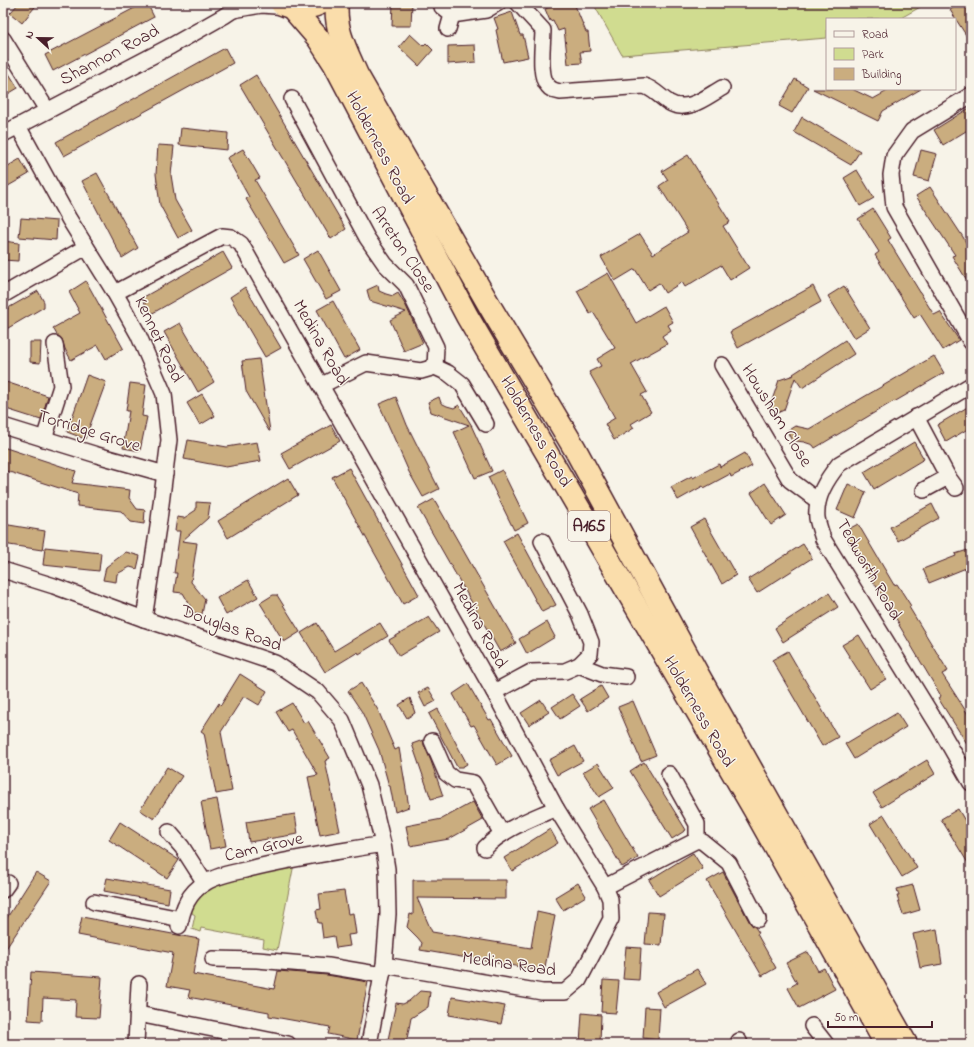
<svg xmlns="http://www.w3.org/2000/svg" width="974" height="1047" font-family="'Indie Flower',sans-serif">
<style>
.green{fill:#d0dc90;stroke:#8d7e5e}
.building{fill:#caad7f;stroke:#4a1f2b}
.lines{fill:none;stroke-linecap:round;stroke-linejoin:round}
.minor-casing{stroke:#4a1f2b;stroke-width:18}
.highway-casing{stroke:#4a1f2b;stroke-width:25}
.minor{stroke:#f7f3e8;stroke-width:15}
.highway{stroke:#faddab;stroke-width:22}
.labels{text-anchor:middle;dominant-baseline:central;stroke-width:3;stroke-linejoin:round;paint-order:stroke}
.shield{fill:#f7f3e8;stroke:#7e5f64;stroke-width:1}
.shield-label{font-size:17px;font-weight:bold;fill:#4a1f2b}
.street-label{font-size:18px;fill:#4a1f2b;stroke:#f7f3e8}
</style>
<rect width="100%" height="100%" fill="#f7f3e8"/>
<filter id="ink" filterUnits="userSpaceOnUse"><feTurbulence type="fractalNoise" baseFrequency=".025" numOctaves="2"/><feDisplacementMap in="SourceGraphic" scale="8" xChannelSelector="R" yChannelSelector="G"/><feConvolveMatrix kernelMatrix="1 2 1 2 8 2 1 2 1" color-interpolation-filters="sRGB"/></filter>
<g filter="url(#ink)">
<g class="green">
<polygon points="593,3 921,3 922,6 899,19 827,19 827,38 622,55"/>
<polygon points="294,864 277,950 263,947 264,940 201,928 200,932 192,929 195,915 192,913 190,904 210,885"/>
</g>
<g class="building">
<polygon points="19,3 38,3 22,23 10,13"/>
<polygon points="144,3 147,3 154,17 53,71 45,55"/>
<polygon points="393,3 412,3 411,26 392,26"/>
<polygon points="560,3 574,3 586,32 588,32 590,51 580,52 582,63 568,64 564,29 558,31 553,20 550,21 545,9"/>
<polygon points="960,3 965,3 971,13 971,43 950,10"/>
<polygon points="512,12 520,35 523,35 528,57 503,62 496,30 498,29 494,18"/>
<polygon points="410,34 423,46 426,43 433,50 419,66 399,47"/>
<polygon points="475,45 476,62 448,64 448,46"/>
<polygon points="225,48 233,63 64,156 56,142"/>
<polygon points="3,64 18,88 3,97"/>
<polygon points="256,75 346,229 331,239 240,85"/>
<polygon points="795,79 808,87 792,113 779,106"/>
<polygon points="813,89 852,89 873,99 891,89 921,89 883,111 878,121"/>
<polygon points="971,107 971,128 943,145 934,130"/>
<polygon points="802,117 860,151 851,165 794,132"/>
<polygon points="181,128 228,133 227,150 179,145"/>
<polygon points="158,145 174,146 171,175 175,200 192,230 178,238 160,205 156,174"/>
<polygon points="243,149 260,178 255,180 299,255 284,263 246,199 249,197 227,158"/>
<polygon points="921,150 937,154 929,181 914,177"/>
<polygon points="688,155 730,222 723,226 749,268 730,280 721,265 685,287 682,282 665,293 659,283 648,290 635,269 615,281 601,257 640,234 653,254 688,232 659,186 668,180 662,171"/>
<polygon points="20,159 29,174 3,189 3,169"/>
<polygon points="857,170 874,198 860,206 844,178"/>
<polygon points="97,173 138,248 122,258 82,181"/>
<polygon points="930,187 963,237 971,252 971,287 952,256 955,255 916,196"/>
<polygon points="873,209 891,238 888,240 934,315 940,312 959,340 943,350 920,314 914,318 875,255 879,252 858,219"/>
<polygon points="21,218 57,221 56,240 19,237"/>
<polygon points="3,241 19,243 18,261 3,260"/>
<polygon points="318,250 341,291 326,299 303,259"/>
<polygon points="223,252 232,268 151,314 142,298"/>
<polygon points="608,273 636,323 664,306 673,322 668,325 671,330 662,336 667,344 631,364 647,392 641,395 651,412 631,424 634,428 614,440 605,424 615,418 589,372 601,366 597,359 615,348 593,312 590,314 577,291"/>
<polygon points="86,281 123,348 106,359 98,345 71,360 65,349 62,339 57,335 53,328 80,313 69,292"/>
<polygon points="378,285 379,291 386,294 393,296 398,293 406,306 423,343 404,351 390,320 406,312 370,301 367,290"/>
<polygon points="813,286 821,302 738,348 730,332"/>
<polygon points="844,286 870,328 854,338 828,296"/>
<polygon points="245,287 281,348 265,357 230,297"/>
<polygon points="38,291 44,302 44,307 3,331 3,311"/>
<polygon points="333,301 360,350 344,359 317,310"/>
<polygon points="180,323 214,382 198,392 164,332"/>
<polygon points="845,340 854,354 802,388 795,378 784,410 775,414 770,406 779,380 794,375 793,374"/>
<polygon points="30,342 41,342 40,363 30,362"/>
<polygon points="934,356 944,373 894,402 894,401 815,448 813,445 804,442 796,441 793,443 787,431 795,426 809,429"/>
<polygon points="259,359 270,431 269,431 246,391 242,361"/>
<polygon points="87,375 106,382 85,439 67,432"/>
<polygon points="3,381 48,396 41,420 3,408"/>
<polygon points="130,383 146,385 142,416 147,417 140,451 123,448 129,411 126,411"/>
<polygon points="202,394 215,416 200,425 187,403"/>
<polygon points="396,397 407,425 439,489 423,497 409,472 379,404"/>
<polygon points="439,397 441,403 447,406 454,408 459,405 472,426 471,425 492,471 475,478 454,432 469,425 431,412 428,402"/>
<polygon points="971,405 971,427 946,442 937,425"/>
<polygon points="331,425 340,441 290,469 281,453"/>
<polygon points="188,440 227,447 257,442 261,461 226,467 184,459"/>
<polygon points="914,442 924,459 874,489 864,472"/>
<polygon points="3,447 76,471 72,483 130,490 129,498 137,509 145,510 144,524 131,522 121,511 77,506 78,494 3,470"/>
<polygon points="745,453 752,466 731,477 730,474 704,488 703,486 678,500 671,487 692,476 693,478 719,464 720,467"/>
<polygon points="349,468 419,595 403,604 332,477"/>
<polygon points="502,470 528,523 514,530 488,477"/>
<polygon points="288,478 298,495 228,538 218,521"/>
<polygon points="765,483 786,515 771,525 751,493"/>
<polygon points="848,484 866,492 855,518 837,510"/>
<polygon points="434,499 516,643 500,652 418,508"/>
<polygon points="196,502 210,503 208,518 182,541 197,543 191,582 205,599 202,614 189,612 190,605 183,593 174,592 177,573 174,573 180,531 175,531 177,517 184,518 196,510"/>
<polygon points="932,504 939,518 898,541 890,527"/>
<polygon points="704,519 736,575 722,584 690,527"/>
<polygon points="3,524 45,531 42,550 3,544"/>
<polygon points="858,524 894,585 897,584 911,606 909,607 948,671 942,674 971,719 971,750 938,698 941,696 899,625 900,625 843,532"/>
<polygon points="517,533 556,605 542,612 503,541"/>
<polygon points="803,544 812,558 757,593 748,579"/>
<polygon points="45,547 101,553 99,571 43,565"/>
<polygon points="971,549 971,566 929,583 923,569 956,556 955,554"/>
<polygon points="126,552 140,556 137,569 130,567 117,574 116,582 103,580 106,567"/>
<polygon points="248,580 258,597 226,615 217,598"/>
<polygon points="829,593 838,607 783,642 775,628"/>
<polygon points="273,595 277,595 300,632 284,642 260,603"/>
<polygon points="429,617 439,632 399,656 389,640"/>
<polygon points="547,622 555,637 527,654 519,639"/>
<polygon points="317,623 334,651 380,623 388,636 359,654 358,652 325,672 301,633"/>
<polygon points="859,635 886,679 870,689 842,645"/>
<polygon points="788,651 838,737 822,746 772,660"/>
<polygon points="240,674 267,691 259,705 244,696 221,732 232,791 216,794 204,733 201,731 219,703 221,705"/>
<polygon points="361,683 378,710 395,750 399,748 409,807 395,812 390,786 389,786 379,750 362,712 348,691"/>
<polygon points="468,684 489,720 491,719 512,756 497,765 474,725 471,726 453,694"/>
<polygon points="601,686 608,698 588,711 580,699"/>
<polygon points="428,688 436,701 425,707 418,693"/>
<polygon points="572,694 580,706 560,719 552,707"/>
<polygon points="410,698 415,713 407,718 399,705"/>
<polygon points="541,700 549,712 529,725 521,713"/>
<polygon points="633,701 656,755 641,761 618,707"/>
<polygon points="292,703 304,723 308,721 330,758 325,761 340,831 320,835 308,777 318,775 292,730 288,732 276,712"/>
<polygon points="438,709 467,764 462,767 457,767 429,714"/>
<polygon points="897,713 906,727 854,759 845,744"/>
<polygon points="423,740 424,745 431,761 443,796 431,799 412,744"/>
<polygon points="575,746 583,761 557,775 549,760"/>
<polygon points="927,760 935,774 882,807 873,793"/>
<polygon points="644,762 686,830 672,839 630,771"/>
<polygon points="598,763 614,788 599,797 583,772"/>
<polygon points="167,767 182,776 154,819 140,810"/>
<polygon points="217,799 226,846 210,849 201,802"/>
<polygon points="604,800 638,858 622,867 588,809"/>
<polygon points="473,802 483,820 449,839 410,846 406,826 442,819"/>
<polygon points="958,809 971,831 971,868 941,819"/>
<polygon points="295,814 298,834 249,842 246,822"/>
<polygon points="884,815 917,868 902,877 870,824"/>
<polygon points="120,822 179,860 167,878 109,840"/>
<polygon points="550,829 558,843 512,871 504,858"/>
<polygon points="693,853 703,869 659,896 649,880"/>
<polygon points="36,872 51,881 3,953 3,924"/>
<polygon points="723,872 750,923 755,927 759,933 757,934 776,968 762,976 707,881"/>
<polygon points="107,878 170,889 168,903 104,891"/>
<polygon points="413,880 506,880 506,899 417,898 432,932 531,948 537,912 555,916 544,972 527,968 420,950 422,943 418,938 407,927 410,914 413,915"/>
<polygon points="578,883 586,896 563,910 555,897"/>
<polygon points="913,885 920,910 903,915 897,896 899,896 897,889"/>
<polygon points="344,891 348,914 353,913 356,934 348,935 350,946 336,948 334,936 323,938 321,923 318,923 316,910 321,909 319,894"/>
<polygon points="648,912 664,913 661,945 645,944"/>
<polygon points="82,917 199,939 193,974 274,989 278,971 327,975 368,982 357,1040 328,1034 330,1027 269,1016 269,1012 188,997 190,990 167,986 173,953 78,935"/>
<polygon points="937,929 942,964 920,968 913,934"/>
<polygon points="626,947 641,948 639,980 623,979"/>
<polygon points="808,952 818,971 824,968 835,989 799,1008 788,988 797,983 786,963"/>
<polygon points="697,969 706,984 664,1007 656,992"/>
<polygon points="31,972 102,977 99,1018 75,1017 76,1000 43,998 42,1021 28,1020"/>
<polygon points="603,980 619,981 616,1013 601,1012"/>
<polygon points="420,991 430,992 428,1007 411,1018 406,1044 387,1044 396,1003 403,1004 409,1001"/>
<polygon points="452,997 505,1006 501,1024 449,1015"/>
<polygon points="645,1007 660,1008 658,1040 643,1038"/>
<polygon points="582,1013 601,1015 600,1044 580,1044"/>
</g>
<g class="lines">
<defs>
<g id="minor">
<path d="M 518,3 L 543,30 C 543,44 538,76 548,86 C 551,90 555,91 560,92 L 644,86 C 654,89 659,96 668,102 C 687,114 706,97 722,88"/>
<polyline points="442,7 452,15 448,29"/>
<polyline points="233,10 262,5 288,7"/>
<polyline points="452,15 486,10 498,3"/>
<polyline points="3,39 47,110"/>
<polyline points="971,95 912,131 894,156 891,175 894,207 971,342"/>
<polyline points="292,99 367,238 385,264 406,285 436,347 435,367"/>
<polyline points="18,126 69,219 115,293 138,334 164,394 169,440 159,520 144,619"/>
<polyline points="3,134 171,46 224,16 233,10 239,3"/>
<polyline points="115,293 222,236 231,237 241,244 494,692 556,808 605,887 610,899 611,919 579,980 565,992 542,992 384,965"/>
<polyline points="3,295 86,247"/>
<polyline points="722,365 790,480 818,501"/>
<polyline points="322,385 366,363 421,371 435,367 448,373 462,384 486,424"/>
<path d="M 971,385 L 839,464 C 827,479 815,497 817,518 C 818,524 821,532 823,539 L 939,727 L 971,783"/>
<polyline points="916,417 948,477 956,488"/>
<polyline points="3,426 97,455 165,474"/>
<polyline points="44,439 61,386 55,344"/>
<polyline points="924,490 948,477"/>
<polyline points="3,570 54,586 144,619 275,663 318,692 342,720 369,785 383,844 387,869 388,914 384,965 369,1044"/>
<polyline points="579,665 602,674 626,677"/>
<polyline points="494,692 531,672 565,671 579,665 590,654 591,642 580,614 542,541"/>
<polyline points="432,741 446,773 455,780 473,783 502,834"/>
<polyline points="669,774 697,824 697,840"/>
<polyline points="169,832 182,847 205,883"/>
<path d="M 485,848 C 504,828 532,819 556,808"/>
<polyline points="605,887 697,840 703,842 729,863 758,919"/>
<polyline points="3,890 8,883"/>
<polyline points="94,902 181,919"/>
<path d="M 179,926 C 183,908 188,893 205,883 C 214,877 234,872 245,870 C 290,858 337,852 383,844"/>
<polyline points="213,959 257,960 328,966 382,975"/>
<polyline points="138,1014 288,1044"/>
<polyline points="812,1026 826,1044"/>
<polyline points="739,1041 740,1044"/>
<polyline points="136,1044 139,984"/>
</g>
<g id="highway">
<path d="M 337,3 C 334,29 347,52 357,75 L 492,310 L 575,449 L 697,673 L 906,1044"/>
<path d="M 282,4 C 295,10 308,9 321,3"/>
<polyline points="292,8 318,38 334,63 467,316 754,809 886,1044"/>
</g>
</defs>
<use href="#minor" class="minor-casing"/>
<use href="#highway" class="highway-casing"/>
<use href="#minor" class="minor"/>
<use href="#highway" class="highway"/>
</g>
</g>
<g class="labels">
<rect class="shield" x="568" y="511" width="42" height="30" rx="3"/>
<g class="shield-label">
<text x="589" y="526">A165</text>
</g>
<g class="street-label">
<text transform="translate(110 56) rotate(-28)">Shannon Road</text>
<text transform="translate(379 148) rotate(62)">Holderness Road</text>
<text transform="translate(402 250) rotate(56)">Arreton Close</text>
<text transform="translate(158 340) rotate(65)">Kennet Road</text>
<text transform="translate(320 343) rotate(60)">Medina Road</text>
<text transform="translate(776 416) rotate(58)">Howsham Close</text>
<text transform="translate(89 432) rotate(17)">Torridge Grove</text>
<text transform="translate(535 432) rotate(60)">Holderness Road</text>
<text transform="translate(868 570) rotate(60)">Tedworth Road</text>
<text transform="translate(479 626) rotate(61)">Medina Road</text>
<text transform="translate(231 629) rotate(20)">Douglas Road</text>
<text transform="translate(698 712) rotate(60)">Holderness Road</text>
<text transform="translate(264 848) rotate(-13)">Cam Grove</text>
<text transform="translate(509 965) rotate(8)">Medina Road</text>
</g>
</g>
<rect width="974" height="1047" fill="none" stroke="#f7f3e8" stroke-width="16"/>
<rect x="8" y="8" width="958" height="1031" fill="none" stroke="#4a1f2b" stroke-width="1.5" filter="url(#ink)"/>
<rect x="826" y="18" width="130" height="72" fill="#f7f3e8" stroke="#b29e9c"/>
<rect x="834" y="31" width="20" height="6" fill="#f7f3e8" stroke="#b29e9c"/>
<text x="862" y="38" font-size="12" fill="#4a1f2b">Road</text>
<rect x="834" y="48" width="20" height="12" fill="#d0dc90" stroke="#b29e9c"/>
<text x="862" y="58" font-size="12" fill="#4a1f2b">Park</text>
<rect x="834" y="68" width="20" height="12" fill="#caad7f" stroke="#b29e9c"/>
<text x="862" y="78" font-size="12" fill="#4a1f2b">Building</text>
<g transform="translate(38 38) rotate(292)" stroke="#f7f3e8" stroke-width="3" paint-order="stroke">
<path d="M0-3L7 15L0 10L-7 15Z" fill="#4a1f2b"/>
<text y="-6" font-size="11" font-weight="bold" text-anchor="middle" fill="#4a1f2b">N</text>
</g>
<path d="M828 1021v6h104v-6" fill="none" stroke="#4a1f2b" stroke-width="2"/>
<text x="834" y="1021" font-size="12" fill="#4a1f2b" stroke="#f7f3e8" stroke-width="3" paint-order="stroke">50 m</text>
</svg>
